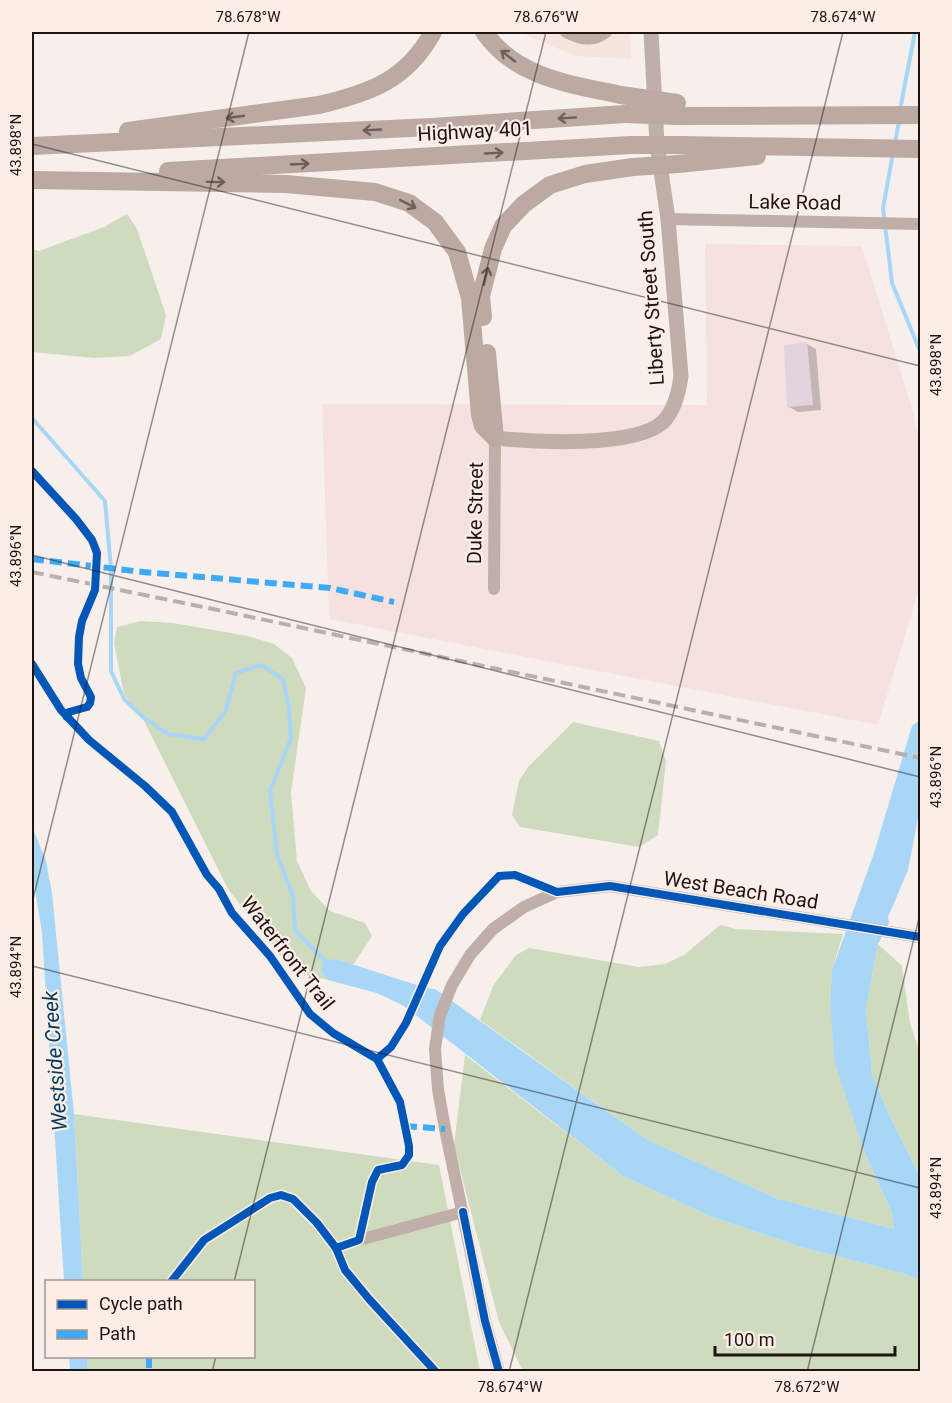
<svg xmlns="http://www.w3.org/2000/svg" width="952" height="1403" font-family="Roboto,sans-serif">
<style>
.built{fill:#f6e4de}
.industrial{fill:#f5e2e0}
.green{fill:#cfdbbf}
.water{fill:#a7d6f7}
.shadow{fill:#0003}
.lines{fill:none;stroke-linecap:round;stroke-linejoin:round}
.stream{stroke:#a7d6f7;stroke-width:4}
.building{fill:#e1d4de}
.minor{stroke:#c0aea8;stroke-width:12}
.major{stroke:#c0aea8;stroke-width:15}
.highway{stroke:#bba9a2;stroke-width:18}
.rail{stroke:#bbafab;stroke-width:4;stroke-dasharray:12 6;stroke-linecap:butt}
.highway-bridge{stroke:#bba9a2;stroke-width:18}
.quiet{stroke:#3fa9f5;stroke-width:6;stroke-dasharray:12 6;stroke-linecap:butt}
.cycleway-casing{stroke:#fcede7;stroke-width:11}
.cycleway{stroke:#0057b8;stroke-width:8}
.oneway{stroke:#6c5f5a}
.ticks{fill:none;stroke:#1e1512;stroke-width:1.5;stroke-opacity:0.45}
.labels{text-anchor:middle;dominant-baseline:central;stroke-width:4.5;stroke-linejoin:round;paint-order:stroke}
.street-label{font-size:20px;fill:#1e1512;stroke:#fcede7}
.water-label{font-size:21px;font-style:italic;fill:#003c5b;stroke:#fcede7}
.neatline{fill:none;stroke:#1e1512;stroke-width:2}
.ticks-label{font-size:15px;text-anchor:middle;fill:#1e1512}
</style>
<rect width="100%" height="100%" fill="#f7efec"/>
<polygon class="built" points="519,32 630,32 631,59 575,56"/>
<polygon class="industrial" points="705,244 862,246 913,412 920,443 920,586 878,725 329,619 322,404 707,405"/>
<g class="green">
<polygon points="127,214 137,229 166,315 161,339 130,356 94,358 32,352 32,249 39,251 104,227"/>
<polygon points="140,621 173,623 248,636 274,644 292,658 306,688 291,792 297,861 311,891 330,911 365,923 372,936 353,965 339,960 321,971 328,980 293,971 228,889 144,721 124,694 114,643 117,627"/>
<polygon points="573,722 659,741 666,761 658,835 639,847 520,827 512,815 519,781 529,766"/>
<polygon points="720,925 736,929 843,934 832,970 830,1003 864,1151 892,1213 894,1229 778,1199 646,1139 480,1020 493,986 516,955 529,948 639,967 665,964 684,955"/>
<polygon points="878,944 902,966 910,1023 920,1054 920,1176 890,1117 872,1074 866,1009"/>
<polygon points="465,1055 623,1176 712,1217 801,1247 902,1273 920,1280 920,1371 523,1371 499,1322 454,1145"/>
<polygon points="74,1114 439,1165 480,1371 88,1371 87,1357 254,1356 254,1282 83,1281"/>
</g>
<g class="water">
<polygon points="920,720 920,808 908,870 888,917 889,923 878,944 866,1009 872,1074 890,1117 920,1176 920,1280 902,1273 801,1247 712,1217 623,1176 404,1006 377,993 328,980 321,971 323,959 339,960 426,988 435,989 646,1139 778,1199 894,1229 892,1213 864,1151 835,1063 830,1003 832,970 874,853 912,726"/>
<polygon points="32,826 46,861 52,893 74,1114 83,1281 64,1281 42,933 32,870"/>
<polygon points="69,1357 87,1357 88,1371 70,1371"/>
</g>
<polygon class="shadow" points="807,344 816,349 821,410 798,412 789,407"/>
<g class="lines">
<g class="stream">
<polyline points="900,110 915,32"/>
<polyline points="895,143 899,121"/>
<polyline points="893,153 883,208 892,283 920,351"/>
<polyline points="32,418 105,501 111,569 111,671 124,699 144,718 168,734 204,739 225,712 236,673 261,665 283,679 289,707 291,738 270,791 277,855 293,896 295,930 323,959"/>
</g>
</g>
<polygon class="building" points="807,342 813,405 787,407 784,345"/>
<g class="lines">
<g class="minor">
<path d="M 566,32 C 579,39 594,42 606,32"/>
<polyline points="668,219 920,224"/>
<polyline points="494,589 495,438"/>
<polyline points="359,1240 463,1212"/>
<polyline points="499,1372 485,1321 445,1129 438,1089 435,1049 440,1015 452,985 470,955 493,929 524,907 557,892 610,886 920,937"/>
</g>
<path class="major" d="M 495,438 C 532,442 635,448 663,422 C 675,410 679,391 681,376 L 668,219 L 657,144 L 651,32"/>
<g class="highway">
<path d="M 484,32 C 516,78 570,84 621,95"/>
<polyline points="677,116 920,115"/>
<path d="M 128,131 L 319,105 C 370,93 407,80 433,32"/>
<polyline points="680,145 920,149"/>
<polyline points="32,146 431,127 625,114"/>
<polyline points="678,164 757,156"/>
<polyline points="168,171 631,145"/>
<polyline points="32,180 286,184 375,192 409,203 435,222 457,252 470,298 480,415 483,426 495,438"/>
<polyline points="483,317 481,296 493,249 503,226 524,204 550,185 585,174 633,167"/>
<polyline points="487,353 495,438"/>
</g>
<polyline class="rail" points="32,572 213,609 920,758"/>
<g class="highway-bridge">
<polyline points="621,95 677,103"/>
<polyline points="625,114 677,116"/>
<polyline points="631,145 680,145"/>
<polyline points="633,167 678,164"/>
</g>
<g class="quiet">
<polyline points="32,559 143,572 330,588 394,602"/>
<polyline points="405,1126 445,1129"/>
<polyline points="149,1356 149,1372"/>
</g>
<defs>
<g id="cycleway">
<polyline points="32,471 76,519 92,540 97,553 95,590 82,621 79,637 78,664 81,678 91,697 90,703 87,707 69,712 67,717"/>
<polyline points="32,664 61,710 89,740 145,786 172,812 207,875 219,889 232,913 270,956 310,1014 333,1033 377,1059 400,1102 409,1146 409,1155 402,1165 378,1170 372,1182 359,1240 336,1248"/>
<polyline points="377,1059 391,1047 406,1023 440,946 463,914 499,876 515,875 557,892 610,886 920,937"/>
<polyline points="463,1212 485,1321 499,1372"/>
<polyline points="171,1282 204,1240 270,1198 281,1195 293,1199 317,1223 336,1248 345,1270 369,1299 436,1372"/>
</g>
</defs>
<use href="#cycleway" class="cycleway-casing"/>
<use href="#cycleway" class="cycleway"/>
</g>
<defs><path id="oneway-shaft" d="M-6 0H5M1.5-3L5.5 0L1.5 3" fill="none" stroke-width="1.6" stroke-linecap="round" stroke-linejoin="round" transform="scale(1.5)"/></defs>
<g class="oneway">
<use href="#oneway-shaft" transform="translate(508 56) rotate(-142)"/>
<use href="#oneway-shaft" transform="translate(235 117) rotate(172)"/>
<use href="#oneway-shaft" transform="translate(567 118) rotate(176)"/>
<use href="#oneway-shaft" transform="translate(372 130) rotate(177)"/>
<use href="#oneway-shaft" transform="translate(494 153) rotate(-3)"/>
<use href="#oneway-shaft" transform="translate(300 164) rotate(-3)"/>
<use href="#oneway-shaft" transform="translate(216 182) rotate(1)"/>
<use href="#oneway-shaft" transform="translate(408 204) rotate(27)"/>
<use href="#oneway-shaft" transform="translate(486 276) rotate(-76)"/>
</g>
<path class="ticks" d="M 32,144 L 920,366M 32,555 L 920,777M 32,903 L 249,32M 32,966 L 920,1188M 234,1282 L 546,32M 212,1372 L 216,1356M 509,1372 L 843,32M 807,1372 L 920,914"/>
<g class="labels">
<g class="street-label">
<text transform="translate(475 131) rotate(-3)">Highway 401</text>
<text transform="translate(795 202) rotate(1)">Lake Road</text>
<text transform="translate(651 298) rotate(-94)">Liberty Street South</text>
<text transform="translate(475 513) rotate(-89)">Duke Street</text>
<text transform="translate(741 890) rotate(9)">West Beach Road</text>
<text transform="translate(288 953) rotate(52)">Waterfront Trail</text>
</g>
<g class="water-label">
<text transform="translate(55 1061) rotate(-94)">Westside Creek</text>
</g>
</g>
<rect width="952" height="1403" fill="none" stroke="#fcede7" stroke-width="66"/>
<rect x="45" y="1280" width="210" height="78" fill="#fcede7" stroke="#a39792" stroke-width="1.5"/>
<rect x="57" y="1300" width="30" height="9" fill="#0057b8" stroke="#a39792" stroke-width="1.5"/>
<text x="99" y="1310" font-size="18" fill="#1e1512">Cycle path</text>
<rect x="57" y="1330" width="30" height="9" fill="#3fa9f5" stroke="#a39792" stroke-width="1.5"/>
<text x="99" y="1340" font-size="18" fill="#1e1512">Path</text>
<path d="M715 1346v9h180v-9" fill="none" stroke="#1e1512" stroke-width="3"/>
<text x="724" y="1346" font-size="18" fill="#1e1512" stroke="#fcede7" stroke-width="4.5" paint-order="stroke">100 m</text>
<rect x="33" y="33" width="886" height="1337" class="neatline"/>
<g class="ticks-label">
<text x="248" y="22">78.678°W</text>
<text x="546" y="22">78.676°W</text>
<text x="843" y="22">78.674°W</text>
<text transform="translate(16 145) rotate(-90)" y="5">43.898°N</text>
<text transform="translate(936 365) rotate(-90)" y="5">43.898°N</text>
<text transform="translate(16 556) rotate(-90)" y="5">43.896°N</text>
<text transform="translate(936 777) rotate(-90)" y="5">43.896°N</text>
<text transform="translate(16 967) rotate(-90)" y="5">43.894°N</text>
<text transform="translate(936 1188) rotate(-90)" y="5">43.894°N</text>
<text x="510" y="1392">78.674°W</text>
<text x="807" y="1392">78.672°W</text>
</g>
</svg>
